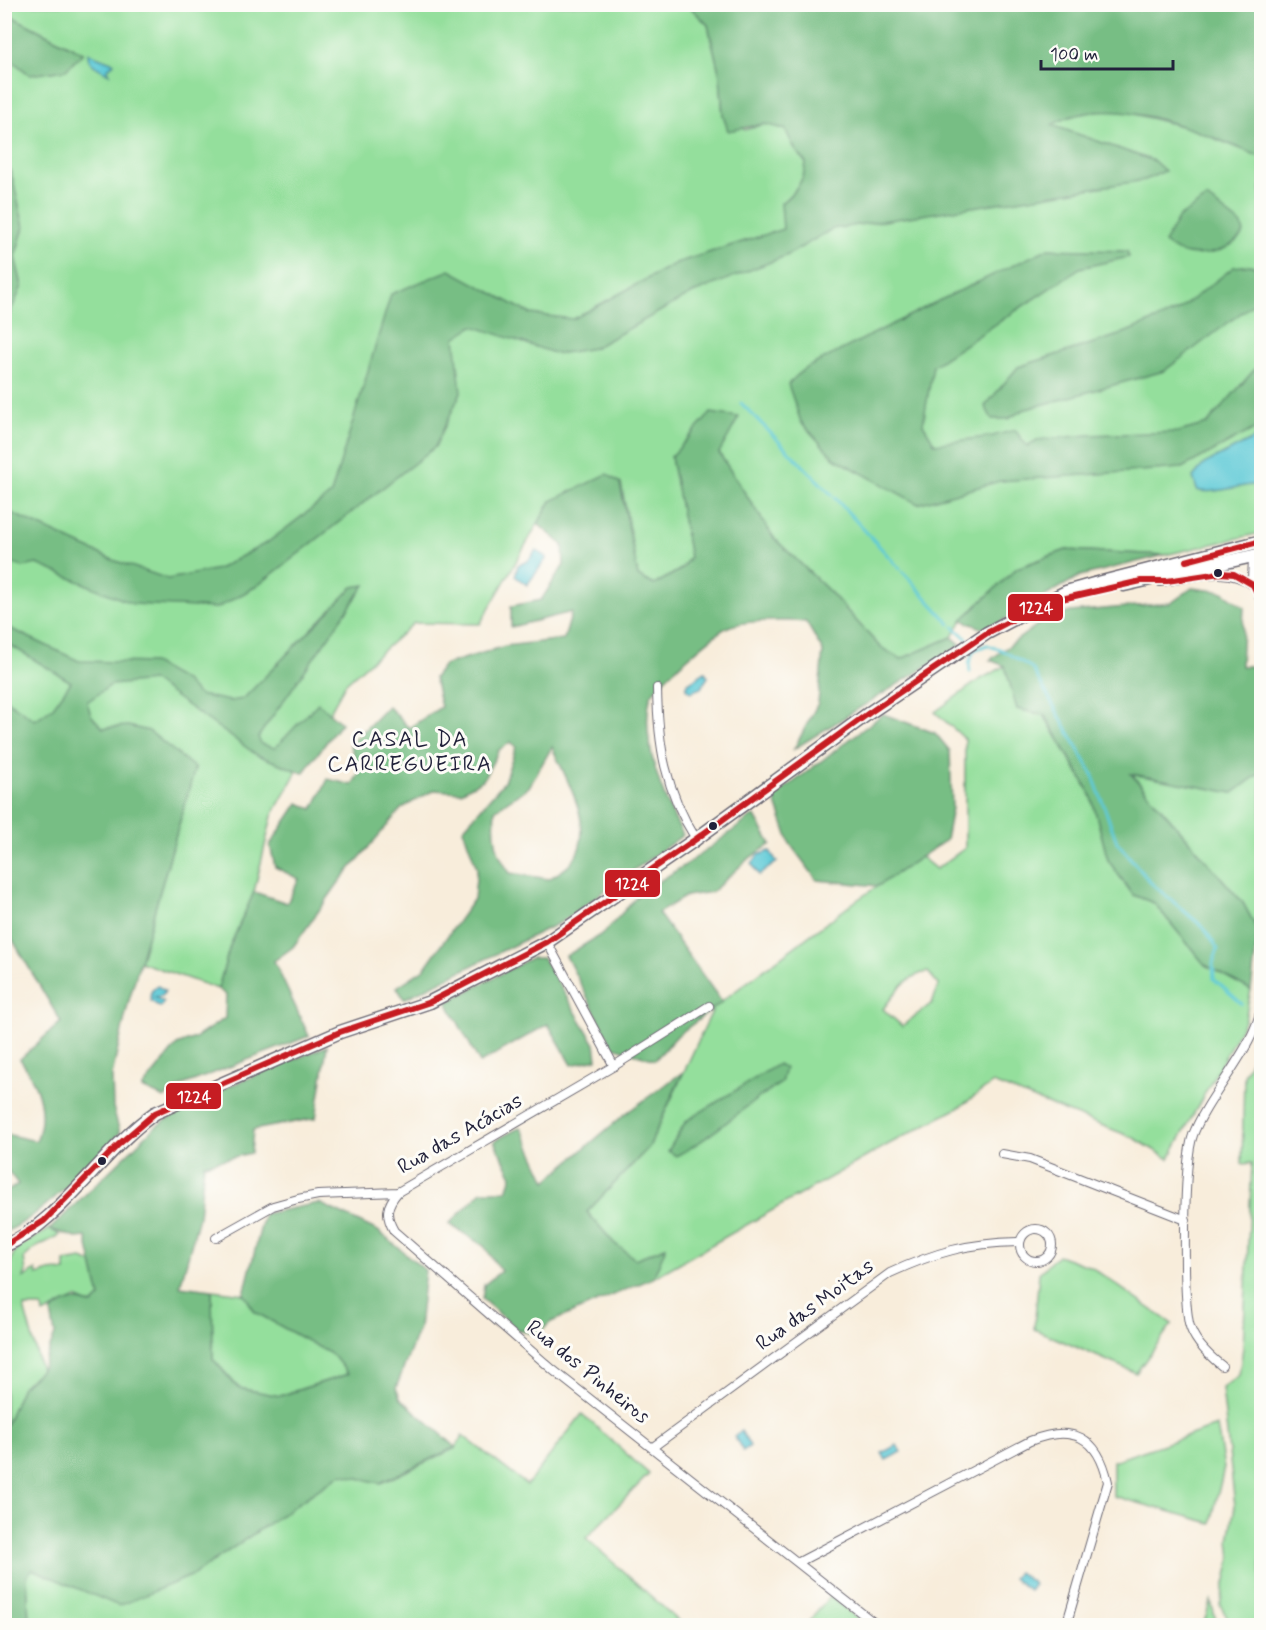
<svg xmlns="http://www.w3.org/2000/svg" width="1266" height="1630" font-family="Mynerve,sans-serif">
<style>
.green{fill:#94df9c;stroke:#5b806c;stroke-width:1.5;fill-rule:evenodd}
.forest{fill:#77be84;stroke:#4c7060;stroke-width:1.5;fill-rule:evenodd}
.water{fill:#5ecad7;stroke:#407689;stroke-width:1.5}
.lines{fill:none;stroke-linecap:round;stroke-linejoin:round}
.stream{stroke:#5ecad7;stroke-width:3}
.street-casing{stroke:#6d6973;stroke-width:10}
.primary-casing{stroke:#6d6973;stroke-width:15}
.street{stroke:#fff;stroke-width:8}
.primary{stroke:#fff;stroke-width:12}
.bus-1-casing{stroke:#fdfcf7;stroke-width:10}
.bus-1{stroke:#c61d23;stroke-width:6}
.bus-dot{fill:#22223b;stroke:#fdfcf7;stroke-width:2}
.labels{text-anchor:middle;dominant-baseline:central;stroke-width:6;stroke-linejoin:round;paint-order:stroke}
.street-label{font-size:21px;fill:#22223b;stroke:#fdfcf7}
.neighbourhood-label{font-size:22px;letter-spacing:1.5px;fill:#22223b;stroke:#fdfcf7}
.line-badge{stroke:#fdfcf7;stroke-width:2}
.badge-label{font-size:16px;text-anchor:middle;font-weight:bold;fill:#fff}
</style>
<rect width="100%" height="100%" fill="#fdfcf7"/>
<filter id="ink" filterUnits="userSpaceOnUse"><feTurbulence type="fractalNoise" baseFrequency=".0167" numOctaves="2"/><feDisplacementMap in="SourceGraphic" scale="12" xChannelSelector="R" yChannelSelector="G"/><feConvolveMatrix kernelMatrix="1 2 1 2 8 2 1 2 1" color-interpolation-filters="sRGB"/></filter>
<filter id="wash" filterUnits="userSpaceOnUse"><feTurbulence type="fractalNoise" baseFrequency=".008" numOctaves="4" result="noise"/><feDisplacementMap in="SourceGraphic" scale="24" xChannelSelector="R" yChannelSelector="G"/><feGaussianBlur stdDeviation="1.35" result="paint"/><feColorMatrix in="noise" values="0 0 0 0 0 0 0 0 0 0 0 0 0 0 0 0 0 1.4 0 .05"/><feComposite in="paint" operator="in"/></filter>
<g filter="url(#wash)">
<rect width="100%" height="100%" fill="#f8eddb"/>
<g class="green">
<path d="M 5,5 L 688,5 L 708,25 L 720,76 L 723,115 L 745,130 L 764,124 L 786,129 L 795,149 L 806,163 C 804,181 796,191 781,203 L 995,151 L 1074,114 L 1091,112 L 1118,110 L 1189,128 L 1261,157 L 1261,533 L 1165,555 L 1066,550 L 1017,568 L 962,620 L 952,637 L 901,659 L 880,647 L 832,594 L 774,538 L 719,453 L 671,457 L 690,557 L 681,569 L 654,585 L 638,576 L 621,483 L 551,501 L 480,624 L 414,623 L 346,683 L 272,816 L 254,892 L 230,946 L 218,989 L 140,962 L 195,768 L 5,727 L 4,325 L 22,286 L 15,257 L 24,227 L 12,176 L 5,159 L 5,55 L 30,75 L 83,53 L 5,13 Z"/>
<path d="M 1005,666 L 1017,709 L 1044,715 L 1091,795 L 1108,860 L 1133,895 L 1154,903 L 1205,965 L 1251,990 L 1245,1020 L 1169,1159 L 1134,1138 L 993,1083 L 958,1108 L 889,1144 L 653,1278 L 665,1247 L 635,1259 L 614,1243 L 587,1212 L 649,1147 L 714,1007 L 857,900 L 921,857 L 936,869 L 965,848 L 965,739 L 935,712 L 979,680 ZM 928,972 L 939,985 L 932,1003 L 902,1026 L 883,1009 C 896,992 906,975 928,972 Z"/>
<polygon points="1261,772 1262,926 1258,931 1243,903 1131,773 1233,793"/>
<polygon points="1261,1036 1261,1625 1226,1625 1228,1619 1220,1605 1231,1559 1229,1540 1235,1506 1222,1388 1239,1375 1243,1347 1252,1163 1242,1164 1244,1075"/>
<path d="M 50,1229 L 60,1235 L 35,1248 L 24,1258 L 26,1272 L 23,1278 L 36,1270 L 37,1275 C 48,1271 53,1269 65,1271 L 65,1262 L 82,1259 L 92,1263 L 100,1297 L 92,1305 L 76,1298 L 43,1314 L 42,1307 L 24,1307 L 41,1370 L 22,1387 L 5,1427 L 4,1295 L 10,1293 C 10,1245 9,1253 50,1229 Z"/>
<polygon points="1058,1255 1091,1267 1172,1324 1136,1373 1034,1329 1039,1273"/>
<polygon points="212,1290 244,1294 255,1312 333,1355 348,1374 279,1396 239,1388 213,1359"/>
<polygon points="582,1414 649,1474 586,1538 683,1625 29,1625 27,1576 32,1569 119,1605 193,1575 341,1474 381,1483 456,1448 462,1435 527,1485"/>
<polygon points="1217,1426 1224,1468 1211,1523 1113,1496 1113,1461"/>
<polygon points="830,1596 866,1625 806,1625"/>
<polygon points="1211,1601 1217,1625 1204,1625 1204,1622"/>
</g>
<g class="forest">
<path d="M 688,5 L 1261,5 L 1261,157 C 1201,133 1113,89 1052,125 L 1154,161 L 1165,171 L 1145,180 L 832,229 L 788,255 L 693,293 L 594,348 L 557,354 L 473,326 L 455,338 L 461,392 L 435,447 L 257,586 L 217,608 L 133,604 L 37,564 L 23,567 L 5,561 L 5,510 L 113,560 L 168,579 L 218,569 L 268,542 L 331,494 L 391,294 L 450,270 L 531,314 L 573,319 L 676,263 L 783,229 L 781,203 C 796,191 804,181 806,163 L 795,149 L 785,129 L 764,124 L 728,131 L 723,115 L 720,76 L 708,25 Z"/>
<polygon points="4,13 5,13 83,53 66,70 30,75 5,55"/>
<polygon points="5,159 12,176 24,227 15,257 22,286 5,325"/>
<path d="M 1207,198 L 1242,225 L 1244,233 C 1225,256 1188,263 1164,243 L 1179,217 Z"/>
<polygon points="1047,249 1127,251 1129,257 1080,268 933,366 923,424 935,444 993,436 1015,430 1027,446 1037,440 1088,435 1178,432 1207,424 1261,362 1261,422 1258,427 1182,468 1000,481 918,504 834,458 801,422 788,384 804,369 930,305"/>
<polygon points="1251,265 1261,270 1261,298 1164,371 1023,410 1008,419 992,419 985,406 1018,367 1119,335 1177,311 1234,267"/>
<path d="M 711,413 L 739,417 L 719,453 L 774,538 L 832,594 L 880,647 L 901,659 L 952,637 L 961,645 L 794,749 L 818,703 L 823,651 L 806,622 C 787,620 746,620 728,627 C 715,633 653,686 650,698 C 640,740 663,799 683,835 L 561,922 L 404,999 L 397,987 L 424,969 L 474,899 L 477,868 L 463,829 L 504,782 L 516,747 L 511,742 L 499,750 L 483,780 L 461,792 L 434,790 L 402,808 L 340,881 L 293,947 L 274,961 L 309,1036 L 183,1085 L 164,1098 L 142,1088 L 177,1045 L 195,1038 L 225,1018 L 226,995 L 218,989 L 230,946 L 254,892 L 287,903 L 299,879 L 275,867 L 270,845 L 298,803 L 313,809 L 328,779 L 352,785 L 360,772 L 350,745 L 388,706 L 409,728 L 441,707 L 434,678 L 444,665 L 505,646 L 564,639 L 572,612 L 511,627 L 511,606 L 541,600 L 564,565 L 563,545 L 538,524 L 551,501 L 607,474 L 620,483 L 638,576 L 654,585 L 682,569 L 690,557 L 671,457 ZM 552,747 C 566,780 598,828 572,862 C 567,869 556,874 549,879 L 510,873 C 495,853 493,835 495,810 L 529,787 Z"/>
<polygon points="1066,550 1165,555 1080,576 986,630 962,620 1017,568"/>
<path d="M 365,585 L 258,737 L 261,744 L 275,748 L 318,703 L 341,723 L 303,773 L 257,755 L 153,681 L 111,685 L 87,702 L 91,715 L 103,728 L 128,726 L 149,731 L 195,768 L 128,1004 L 112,1075 L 113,1107 L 120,1133 C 93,1162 40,1218 5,1232 L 5,1193 L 18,1184 L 5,1167 L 5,1134 L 36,1141 C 48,1112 38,1084 20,1059 L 61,1022 L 5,927 L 5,699 L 35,720 L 53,707 L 71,682 L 5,642 L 5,626 L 79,661 L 153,663 L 185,681 L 199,695 L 230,701 L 243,699 L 353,587 Z"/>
<polygon points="1192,588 1223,592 1244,607 1241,666 1261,666 1261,772 1233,793 1131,774 1243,903 1258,931 1251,990 1205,965 1154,903 1133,895 1108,860 1091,795 1045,715 1017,709 1005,666 990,660 1040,623 1070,612 1171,603"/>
<polygon points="883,714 935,733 950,751 952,808 946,840 878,886 817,880 790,844 774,797"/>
<polygon points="754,815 771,844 748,859 712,892 686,896 658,913 722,1002 678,1035 655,1060 613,1047 566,956 605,932 640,893 687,864"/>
<polygon points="531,958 543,958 595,1044 597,1059 572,1065 548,1024 480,1063 447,1002"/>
<path d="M 327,1046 L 316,1118 L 253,1130 L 251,1153 L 204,1164 L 199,1217 L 180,1286 L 212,1290 L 213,1359 L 238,1388 L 280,1396 L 348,1374 L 333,1355 L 255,1312 L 244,1294 L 264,1214 L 319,1203 L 378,1231 L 425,1270 L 419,1328 L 396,1388 L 401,1399 L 456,1447 L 380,1483 L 341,1474 L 193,1575 L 119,1606 L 32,1569 L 27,1576 L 29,1625 L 5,1626 L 5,1427 L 22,1387 L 41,1370 L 55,1334 L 51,1312 C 67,1300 73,1297 92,1305 L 100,1297 L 86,1237 L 76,1238 L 50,1229 L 155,1127 L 198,1099 Z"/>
<path d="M 778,1064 L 785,1068 L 781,1083 C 744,1105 715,1136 676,1156 L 668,1151 L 686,1121 Z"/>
<polygon points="683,1072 649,1147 587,1212 614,1243 635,1259 666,1247 653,1278 551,1322 537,1335 518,1330 482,1299 484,1285 501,1271 484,1246 449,1224 482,1191 507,1191 512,1176 494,1141 521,1127 546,1181 625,1114"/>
</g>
<g class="water">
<path d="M 88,53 L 114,63 L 107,70 L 109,74 C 100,68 87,65 88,53 Z"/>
<path d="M 1261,435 L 1261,485 C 1244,483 1209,496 1197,490 L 1193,477 L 1204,464 Z"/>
<polygon points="536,550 547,558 527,585 515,576 518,565 528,561"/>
<polygon points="705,672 708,677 701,688 691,692 687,690 687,684"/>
<polygon points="770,851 777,862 759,875 752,864 758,855"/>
<path d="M 158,986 L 165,991 L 162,996 L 155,997 L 164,1002 L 160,1007 L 151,1001 C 149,994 151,989 158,986 Z"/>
<polygon points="741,1431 750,1446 743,1451 734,1436"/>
<polygon points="897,1445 901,1452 886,1460 882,1453"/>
<polygon points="1018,1572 1034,1584 1029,1590 1013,1578"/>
</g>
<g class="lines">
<g class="stream">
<polyline points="741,403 832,495"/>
<polyline points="835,498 868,534"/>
<polyline points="870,536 900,569"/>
<polyline points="903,572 950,624"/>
<polyline points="954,627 967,639"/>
<polyline points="970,672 969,663 974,650 987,645 1002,650 1032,668 1092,773 1117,842 1150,882 1203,927 1218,949 1213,963 1214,979 1242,1004"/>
</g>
</g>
</g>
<g filter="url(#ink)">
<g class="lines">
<defs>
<g id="street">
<polyline points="1253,558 1252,580 1262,604"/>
<polyline points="1253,558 1262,568"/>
<path d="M 1160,582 C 1195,579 1222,564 1253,585"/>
<path d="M 657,688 C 658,745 665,790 696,839"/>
<polyline points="614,1066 709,1006"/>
<polyline points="1002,1154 1030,1159 1186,1220"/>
<path d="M 398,1192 C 386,1206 385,1215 394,1231 L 553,1370 L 878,1626"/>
<circle cx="1036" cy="1245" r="16"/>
<polyline points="216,1238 273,1206 298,1199 318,1195 398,1192 614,1066 547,942"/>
<polyline points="4,1255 4,1256"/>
<path d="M 1222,1366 C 1208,1355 1193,1341 1189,1323 C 1183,1293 1183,1162 1193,1135 C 1209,1093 1258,1045 1262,1002"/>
<path d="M 653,1447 L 890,1273 C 936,1252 968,1243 1018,1242"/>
<path d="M 799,1562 L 1030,1441 C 1072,1424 1098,1436 1108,1482 L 1066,1626"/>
</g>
<g id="primary">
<polyline points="1124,585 1262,554"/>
<path d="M 4,1246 C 59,1224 104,1148 155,1113 L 340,1032 L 430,1002 L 547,942 L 696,839 L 869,713 L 987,633 L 1044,603 L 1066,592 L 1094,584 L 1262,541"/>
</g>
</defs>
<use href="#street" class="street-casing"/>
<use href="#primary" class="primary-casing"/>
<use href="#street" class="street"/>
<use href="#primary" class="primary"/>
<defs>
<g id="bus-1">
<polyline points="1186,561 1262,541"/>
<polyline points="4,1246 44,1221 118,1145 155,1113 340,1032 430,1002 547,942 696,839 869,713 987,633 1044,603 1141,581 1167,581 1220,573 1234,574 1253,585 1262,603"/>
</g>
</defs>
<use href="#bus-1" class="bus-1-casing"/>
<use href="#bus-1" class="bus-1"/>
</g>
</g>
<g class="bus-dot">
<circle cx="1218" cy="573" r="5"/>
<circle cx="713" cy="826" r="5"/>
<circle cx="102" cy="1161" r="5"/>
</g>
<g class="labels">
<g class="street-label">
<text transform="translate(460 1134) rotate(-30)">Rua das Acácias</text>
<text transform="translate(815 1305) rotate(-36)">Rua das Moitas</text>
<text transform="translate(588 1372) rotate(39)">Rua dos Pinheiros</text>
</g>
<g class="neighbourhood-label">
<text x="410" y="740">CASAL DA<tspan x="410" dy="25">CARREGUEIRA</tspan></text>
</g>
</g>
<g class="line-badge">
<rect x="1007" y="593" width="57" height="29" rx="6" fill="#c61d23"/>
<rect x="604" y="869" width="57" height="29" rx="6" fill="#c61d23"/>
<rect x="165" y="1082" width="57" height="28" rx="6" fill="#c61d23"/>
</g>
<g class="badge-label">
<text x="1036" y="613">1224</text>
<text x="632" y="889">1224</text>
<text x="194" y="1102">1224</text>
</g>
<rect width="1266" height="1630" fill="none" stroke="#fdfcf7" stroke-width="24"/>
<path d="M1041 60v9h132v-9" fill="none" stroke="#22223b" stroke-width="3"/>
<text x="1050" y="60" font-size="18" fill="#22223b" stroke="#fdfcf7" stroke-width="4.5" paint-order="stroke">100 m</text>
</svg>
